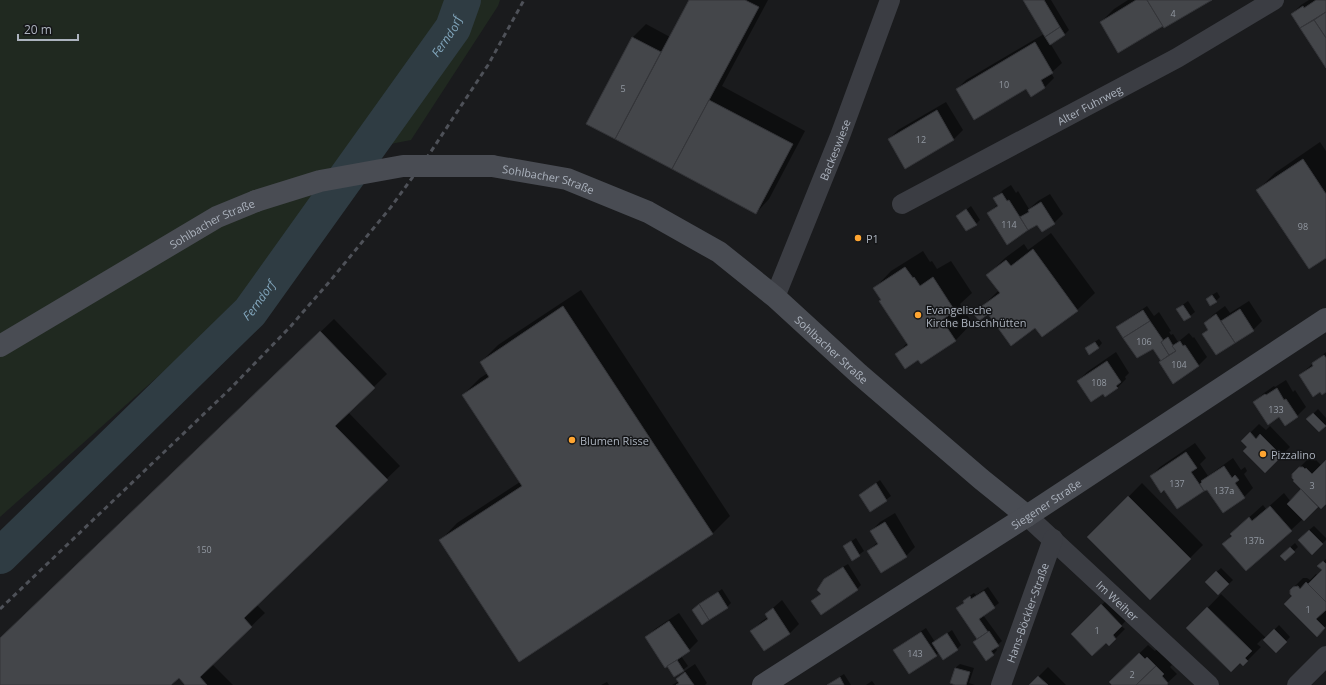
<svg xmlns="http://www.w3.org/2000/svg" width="1326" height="685" font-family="'Open Sans',sans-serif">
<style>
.green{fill:#202920}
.shadow{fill:#0007}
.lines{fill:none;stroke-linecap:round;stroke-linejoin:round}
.river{stroke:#2f3c43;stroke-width:36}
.building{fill:#44464a;stroke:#343539}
.street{stroke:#3b3d43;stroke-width:20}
.secondary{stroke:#494c53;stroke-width:22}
.rail{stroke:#4e5158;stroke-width:3;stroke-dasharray:5 4;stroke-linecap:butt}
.secondary-bridge{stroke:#494c53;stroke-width:22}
.poi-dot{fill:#ffa531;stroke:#151618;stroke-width:1.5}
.labels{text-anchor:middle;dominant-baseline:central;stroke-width:3;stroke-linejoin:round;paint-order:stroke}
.number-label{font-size:9px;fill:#9298a1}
.street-label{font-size:11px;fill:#acb3be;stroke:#151618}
.poi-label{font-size:11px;fill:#acb3be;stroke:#151618;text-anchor:start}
.water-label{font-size:12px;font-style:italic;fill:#81a5bb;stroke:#151618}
</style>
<rect width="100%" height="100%" fill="#1a1b1d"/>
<polygon class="green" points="0,0 500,0 498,6 411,140 355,151 236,307 0,517"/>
<g class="shadow">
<polygon points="690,0 768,0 722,86 805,131 769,199 756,213 587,124 633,37 646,24 670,37"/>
<polygon points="1024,0 1051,0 1069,30 1065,34 1050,43 1062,63 1051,73 1054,78 1045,87 1031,96 1026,88 957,89 966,80 1044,34"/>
<polygon points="1128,0 1210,0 1163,24 1101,22 1114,9"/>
<polygon points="1309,0 1326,0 1326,66 1292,14 1301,5"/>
<polygon points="946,102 963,130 954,139 906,167 889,139 898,130"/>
<polygon points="1320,142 1326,151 1326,257 1258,190 1275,173"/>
<polygon points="1011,185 1016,193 1018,191 1029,209 1038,201 1050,194 1063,214 1054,223 1038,223 1007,243 988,214 998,204 994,199 1003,190"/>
<polygon points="971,206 980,220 976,224 958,216"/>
<polygon points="1051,233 1095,293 1077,310 1042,336 1036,327 988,313 975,314 999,290 988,275 1005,258 1024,244 1028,250"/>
<polygon points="923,251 930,262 932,261 937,269 951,261 972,293 960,304 972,323 955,341 918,359 897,354 907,343 874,289 891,271"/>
<polygon points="581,290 730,516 713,533 519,661 440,541 457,523 520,482 463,395 480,378 488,373 481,362 498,345"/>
<polygon points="1217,292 1220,297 1216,301 1212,295"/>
<polygon points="1188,301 1195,312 1190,316 1177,309"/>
<polygon points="1249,301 1262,321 1253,330 1217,354 1203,334 1209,328 1205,323 1214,314 1225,306 1230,313"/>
<polygon points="1147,306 1154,316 1159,312 1171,331 1169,332 1171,335 1173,334 1178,342 1189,333 1193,338 1194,337 1207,357 1198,366 1162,361 1153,347 1122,323"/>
<polygon points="334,319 387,374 348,412 400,466 256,604 265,613 212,664 233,685 187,685 179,676 170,685 0,685 0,638"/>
<polygon points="1099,339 1102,343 1098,348 1086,348"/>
<polygon points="1116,352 1129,373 1125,377 1126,379 1117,388 1104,393 1078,381 1087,372"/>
<polygon points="1326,352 1326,391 1300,375"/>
<polygon points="1286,380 1293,392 1295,390 1306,407 1297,416 1280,416 1255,402 1264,393 1274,386 1275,387"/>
<polygon points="1318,409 1326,418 1326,424 1319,431 1308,419"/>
<polygon points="1259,424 1266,430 1270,426 1290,447 1265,472 1249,447 1242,441"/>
<polygon points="1195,443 1206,458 1200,464 1208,476 1233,458 1241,470 1245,467 1247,471 1244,474 1253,488 1244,497 1207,488 1178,508 1165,489 1151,476 1160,467"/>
<polygon points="1309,458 1312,458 1315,461 1316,460 1322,466 1326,461 1326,503 1318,505 1291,530 1223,544 1245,521 1263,505 1266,509 1284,493 1291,502 1303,490 1293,474"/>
<polygon points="880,480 891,496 871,511 860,495"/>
<polygon points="1142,483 1203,545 1150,598 1089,537"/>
<polygon points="895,513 915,547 906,556 868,551 878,542 871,531 880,522"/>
<polygon points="1314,526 1326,538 1326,540 1312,553 1303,535"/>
<polygon points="856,538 864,551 853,559 845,546"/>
<polygon points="1295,543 1298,547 1294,551 1285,552"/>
<polygon points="1326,559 1326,608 1325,610 1326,611 1326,626 1317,635 1291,590 1303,578 1307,578 1310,580 1316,574 1318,576 1323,570 1319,566"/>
<polygon points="848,564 861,585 857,589 812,601 822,593 825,580 829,575"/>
<polygon points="1221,568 1233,580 1218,594 1206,582"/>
<polygon points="988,587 999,603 983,615 1002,641 995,647 997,650 993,655 974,642 977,638 958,608 968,597 974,593 976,595"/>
<polygon points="722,589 731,603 727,607 693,610"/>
<polygon points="1221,594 1266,638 1279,625 1290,637 1276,652 1263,638 1257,644 1261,647 1243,665 1188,628"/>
<polygon points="1111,596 1130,616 1121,626 1125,629 1109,645 1106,641 1072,634"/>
<polygon points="782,600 799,624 790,633 764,650 752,631 761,622 768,617 766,614"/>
<polygon points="679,613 698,641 689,650 681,656 688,666 675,676 646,638 655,629"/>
<polygon points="926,628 935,642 952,630 961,645 957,649 939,652 936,655 895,650 899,646"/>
<polygon points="1148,645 1155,651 1157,649 1172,665 1170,667 1177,674 1165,685 1113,685 1110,682"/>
<polygon points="695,664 707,683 705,685 672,685 679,681 677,679 686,670"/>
<polygon points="960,664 974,668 969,683 975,685 952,685 954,684 955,668"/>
<polygon points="1048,667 1066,685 1030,685"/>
<polygon points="844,674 851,685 828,685 830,683"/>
<polygon points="872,681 875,685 866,685"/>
<polygon points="607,682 609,685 601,685"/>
</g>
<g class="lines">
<path class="river" id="s1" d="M 0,556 L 250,312 L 453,28 L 463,0"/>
</g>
<g class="building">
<polygon points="689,0 745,0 759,7 672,169 615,139"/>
<polygon points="1023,0 1044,0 1060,27 1045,37"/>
<polygon points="1136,0 1147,0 1163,26 1118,53 1100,22"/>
<polygon points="1147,0 1212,0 1164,28"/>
<polygon points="1316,0 1326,0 1326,12 1300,28 1291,14 1303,6 1304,8"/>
<polygon points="1326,12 1326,38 1314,20"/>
<polygon points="1314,20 1326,38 1326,68 1300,28"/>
<polygon points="1060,27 1065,35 1050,45 1045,37"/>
<polygon points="632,37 661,52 615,139 586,124"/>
<polygon points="1035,42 1053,73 1041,80 1045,88 1031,97 1026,89 974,120 956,89"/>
<polygon points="709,100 793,144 756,214 672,169"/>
<polygon points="937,110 954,140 905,169 888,139"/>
<polygon points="1303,159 1326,194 1326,258 1309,269 1256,190"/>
<polygon points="1002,193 1007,201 1009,200 1028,230 1007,245 987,213 998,206 993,198"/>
<polygon points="1041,202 1055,224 1042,232 1037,225 1028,230 1020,217 1029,212 1028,210"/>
<polygon points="966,209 977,225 966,231 956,216"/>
<polygon points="1033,249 1078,311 1042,337 1035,328 1011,346 988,314 979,321 974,314 983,308 982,306 1000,293 986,275 1006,260 1011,266"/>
<polygon points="905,267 913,278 914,277 920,286 933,277 955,311 942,320 956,341 921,364 918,360 905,369 895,354 908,345 879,301 881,300 873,288"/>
<polygon points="1212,295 1217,302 1210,306 1206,299"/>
<polygon points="1183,305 1191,317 1184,321 1176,309"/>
<polygon points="563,306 713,534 519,662 439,540 522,486 462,395 489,377 480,362"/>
<polygon points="1240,309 1254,331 1235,343 1221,321"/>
<polygon points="1143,310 1150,321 1123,338 1116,327"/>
<polygon points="1216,314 1235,343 1216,355 1202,334 1208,330 1204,323"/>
<polygon points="1150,321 1163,340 1161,342 1169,355 1161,361 1153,349 1137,358 1123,338"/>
<polygon points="320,331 375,388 335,426 388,480 244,618 252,627 200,677 207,685 185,685 179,678 171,685 0,685 0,638"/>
<polygon points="1168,337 1176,351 1169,355 1161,342"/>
<polygon points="1180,341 1183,346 1185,345 1199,366 1173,384 1159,362 1176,351 1172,346"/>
<polygon points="1095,342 1099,348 1089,355 1085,348"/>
<polygon points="1324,355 1326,358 1326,392 1322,395 1320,392 1313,397 1299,375 1313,366 1312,363"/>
<polygon points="1107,361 1121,382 1116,386 1118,388 1105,397 1103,394 1091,402 1077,381"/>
<polygon points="1277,388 1284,400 1286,399 1298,417 1285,426 1279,417 1268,425 1253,402 1265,394 1266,395"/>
<polygon points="1313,413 1326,426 1319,432 1306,419"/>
<polygon points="1250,432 1256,439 1260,434 1282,456 1265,473 1243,451 1247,447 1241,441"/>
<polygon points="1186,452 1197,468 1191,472 1204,491 1177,509 1164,490 1161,493 1150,476"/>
<polygon points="1326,460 1326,504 1321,509 1293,481 1294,480 1292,478 1292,474 1299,467 1303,467 1305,469 1306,468 1312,474"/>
<polygon points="1224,466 1232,478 1235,475 1239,480 1235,483 1245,498 1223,513 1207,490 1204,491 1200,484 1202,482 1201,481"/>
<polygon points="876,483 887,501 870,512 859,495"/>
<polygon points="1301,489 1318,507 1304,521 1287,504"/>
<polygon points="1128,496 1191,559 1150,600 1087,537"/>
<polygon points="1270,506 1292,531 1246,571 1222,544 1232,536 1230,534 1249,517 1252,521"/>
<polygon points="885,522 907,557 881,573 867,551 878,544 870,531"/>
<polygon points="1309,530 1323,544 1312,555 1298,540"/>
<polygon points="851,541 860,556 852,561 843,546"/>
<polygon points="1290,547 1295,552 1285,561 1280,556"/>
<polygon points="1323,561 1326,564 1326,602 1308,584 1322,570 1317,566"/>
<polygon points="843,567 858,590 821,615 811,601 821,594 817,590 824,579"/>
<polygon points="1216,571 1229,584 1218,595 1205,582"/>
<polygon points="1306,582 1326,602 1326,610 1316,619 1325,628 1317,637 1284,604 1292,596 1290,594 1290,590 1293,587 1298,586 1300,589"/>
<polygon points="984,591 995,608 979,619 988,632 977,639 956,608 964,603 963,601 970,596 971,599"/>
<polygon points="718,592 728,608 709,620 699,604"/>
<polygon points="699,604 709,620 702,625 692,610"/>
<polygon points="1101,604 1122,626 1113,635 1116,639 1109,646 1106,643 1092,656 1071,634"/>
<polygon points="1207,607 1252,651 1245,658 1248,661 1243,666 1240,663 1231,672 1186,628"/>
<polygon points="773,608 790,634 764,651 750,631 768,619 765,614"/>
<polygon points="669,621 690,651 665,668 645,637"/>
<polygon points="1274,629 1287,642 1276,653 1263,640"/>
<polygon points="989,631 999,646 991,651 994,655 986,661 973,642"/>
<polygon points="921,632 937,656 909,674 893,650"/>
<polygon points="947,633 958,650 943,660 932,643"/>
<polygon points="1139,653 1145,659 1147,657 1156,666 1136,685 1112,685 1109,682"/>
<polygon points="677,660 684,671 674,677 667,666"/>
<polygon points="1156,666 1164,674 1162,676 1168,683 1167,685 1136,685"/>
<polygon points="955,668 970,672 966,685 955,685 950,683"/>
<polygon points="685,672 694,685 676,685 679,683 676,679"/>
<polygon points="1038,676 1048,685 1029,685"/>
<polygon points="840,677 844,685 827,685"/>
</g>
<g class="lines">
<g class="street">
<path id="s2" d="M 902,204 L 1177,58 L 1274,0"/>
<path id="s3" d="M 775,297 L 840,136 L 890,0"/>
<path id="s4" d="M 1027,516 L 1209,685"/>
<path id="s5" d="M 1001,685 L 1053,539"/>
<polyline points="1297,685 1326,656"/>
</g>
<g class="secondary">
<path id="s6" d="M 492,166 L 567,179 L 648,212 L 719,252 L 775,297 L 859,374 L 981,479 L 1027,516"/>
<path id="s7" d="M 0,346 L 217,217 L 256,201"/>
<path id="s8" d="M 763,685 L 1027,516 L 1326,319"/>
</g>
<polyline class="rail" points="0,609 230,389 290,327 330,281 391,207 430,153 488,65 524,0"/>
<polyline class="secondary-bridge" points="256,201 320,181 403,166 492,166"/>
</g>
<g class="poi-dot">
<circle cx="858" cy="238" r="4"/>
<circle cx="918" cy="315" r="4"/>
<circle cx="572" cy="440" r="4"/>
<circle cx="1263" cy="454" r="4"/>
</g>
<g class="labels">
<g class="number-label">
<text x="1173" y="13">4</text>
<text x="1004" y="84">10</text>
<text x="623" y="88">5</text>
<text x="921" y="139">12</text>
<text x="1009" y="224">114</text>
<text x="1303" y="226">98</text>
<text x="1144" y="341">106</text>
<text x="1179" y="364">104</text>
<text x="1099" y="382">108</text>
<text x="1276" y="409">133</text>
<text x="1177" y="483">137</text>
<text x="1312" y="485">3</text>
<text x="1224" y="490">137a</text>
<text x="1254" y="540">137b</text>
<text x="204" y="549">150</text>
<text x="1308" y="609">1</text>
<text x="1097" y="630">1</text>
<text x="915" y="653">143</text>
<text x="1132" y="674">2</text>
</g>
<g class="street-label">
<text stroke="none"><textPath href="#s2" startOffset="212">Alter Fuhrweg</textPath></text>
<text stroke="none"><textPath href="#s3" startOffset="159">Backeswiese</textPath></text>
<text stroke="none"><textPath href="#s6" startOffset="58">Sohlbacher Straße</textPath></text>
<text stroke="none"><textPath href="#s7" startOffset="245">Sohlbacher Straße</textPath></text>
<text stroke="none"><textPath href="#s6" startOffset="394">Sohlbacher Straße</textPath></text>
<text stroke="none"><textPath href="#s8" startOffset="336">Siegener Straße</textPath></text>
<text stroke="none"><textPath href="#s4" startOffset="124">Im Weiher</textPath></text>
<text stroke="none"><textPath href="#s5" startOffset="77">Hans-Böckler-Straße</textPath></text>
</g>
<g class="poi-label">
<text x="866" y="238">P1</text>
<text x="926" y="309">Evangelische<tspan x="926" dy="13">Kirche Buschhütten</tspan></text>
<text x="580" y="440">Blumen Risse</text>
<text x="1271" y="454">Pizzalino</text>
</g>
<g class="water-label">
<text stroke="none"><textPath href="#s1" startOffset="688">Ferndorf</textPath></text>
<text stroke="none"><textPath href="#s1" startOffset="364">Ferndorf</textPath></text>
</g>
</g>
<path d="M18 34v6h60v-6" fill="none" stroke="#acb3be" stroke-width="2"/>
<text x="24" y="34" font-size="12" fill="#acb3be" stroke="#151618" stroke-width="3" paint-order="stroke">20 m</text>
</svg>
